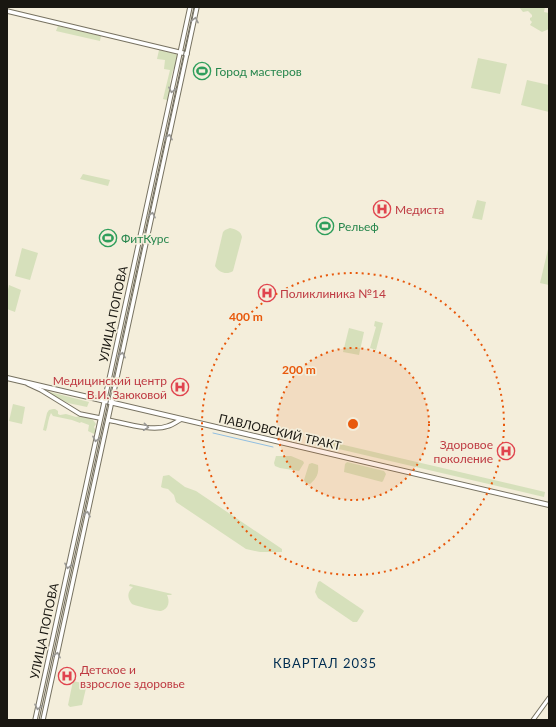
<svg xmlns="http://www.w3.org/2000/svg" width="556" height="727" font-family="Lato,sans-serif">
<style>
.green{fill:#d6e0bb}
.lines{fill:none;stroke-linecap:round;stroke-linejoin:round}
.stream{stroke:#91bfe2;stroke-width:1}
.tertiary-casing{stroke:#777261;stroke-width:5}
.secondary-casing{stroke:#777261;stroke-width:5.5}
.primary-casing{stroke:#777261;stroke-width:6}
.tertiary{stroke:#fff;stroke-width:3}
.secondary{stroke:#fff;stroke-width:3.5}
.primary{stroke:#fff;stroke-width:4}
.tram{stroke:#6b685d;stroke-width:1}
.oneway{stroke:#989794}
.ring{fill:none;stroke:#e8590c;stroke-width:2;stroke-dasharray:2 4}
.labels{text-anchor:middle;dominant-baseline:central;stroke-width:3.5;stroke-linejoin:round;paint-order:stroke}
.leisure-label{font-size:12px;fill:#27864d;stroke:#f4eedb;text-anchor:start}
.health-label{font-size:12px;fill:#be3a42;stroke:#f4eedb;text-anchor:start}
.street-label{font-size:12px;fill:#191711;stroke:#f4eedb}
.neighbourhood-label{font-size:13px;letter-spacing:1px;fill:#012d51;stroke:#f4eedb}
.centre{fill:#e8590c;stroke:#f4eedb;stroke-width:2}
.ring-label{font-size:12px;text-anchor:middle;font-weight:bold;fill:#e8590c;stroke:#f4eedb;stroke-width:3.5;stroke-linejoin:round;paint-order:stroke}
</style>
<rect width="100%" height="100%" fill="#f4eedb"/>
<g class="green">
<polygon points="519,7 549,7 545,7 544,12 549,13 549,29 542,32 530,25 532,22 530,20 530,18 532,17 532,15 528,11 523,12"/>
<polygon points="58,26 101,36 100,41 56,31"/>
<polygon points="159,50 176,54 178,57 176,65 173,70 170,81 171,87 169,98 167,100 163,99 170,70 164,69 165,60 157,59"/>
<polygon points="478,58 507,64 500,94 471,88"/>
<polygon points="527,80 549,85 549,112 521,105"/>
<polygon points="83,174 110,180 108,186 80,179"/>
<polygon points="477,200 486,202 482,220 472,218"/>
<path d="M 230,228 C 235,229 241,231 242,237 L 233,271 C 227,275 219,273 215,266 L 223,232 L 225,230 Z"/>
<polygon points="549,245 549,285 540,283"/>
<polygon points="22,248 38,253 30,280 15,276"/>
<polygon points="9,285 21,290 15,312 7,309 7,295"/>
<polygon points="375,321 383,323 376,350 370,348 376,327 374,326"/>
<polygon points="349,328 364,332 359,355 343,352"/>
<polygon points="50,392 89,402 87,407 68,403 49,394"/>
<polygon points="13,404 25,407 22,424 9,421"/>
<path d="M 53,409 L 55,409 L 58,411 L 58,414 L 60,415 L 66,414 L 76,417 L 81,416 L 84,416 L 93,420 L 96,424 L 94,427 L 96,431 L 95,433 L 94,434 L 88,431 L 89,425 L 81,422 L 80,423 L 72,420 L 53,416 L 51,413 C 48,419 48,425 46,431 L 43,430 L 47,413 L 49,410 Z"/>
<polygon points="327,441 545,492 544,497 326,446"/>
<polygon points="276,456 291,456 303,461 304,463 299,471 280,468 275,466 274,463"/>
<polygon points="347,462 384,471 386,474 383,481 382,482 344,472 345,464"/>
<path d="M 312,463 L 318,465 C 319,473 317,478 310,484 L 306,483 L 304,480 L 309,464 Z"/>
<polygon points="169,475 185,487 196,491 282,549 282,552 260,552 246,549 176,502 174,495 168,489 163,488 161,487 163,476"/>
<polygon points="320,581 363,610 364,611 357,622 353,622 318,598 315,592 318,582"/>
<path d="M 130,584 L 172,594 L 171,595 L 167,595 C 170,601 169,609 161,611 C 156,611 137,606 132,604 C 127,598 127,592 133,587 L 129,586 Z"/>
<polygon points="73,681 87,684 82,705 70,707 68,705"/>
</g>
<g class="lines">
<polyline class="stream" points="213,433 273,447"/>
<defs>
<polyline id="tertiary" points="533,720 549,698"/>
<g id="secondary">
<polyline points="7,11 187,54"/>
<polyline points="28,384 41,390 80,414 100,418"/>
<path d="M 108,420 C 124,423 152,432 168,426 C 173,425 177,421 182,419"/>
<polyline points="35,720 190,7"/>
<polyline points="43,720 197,7"/>
</g>
<polyline id="primary" points="7,378 549,505"/>
</defs>
<use href="#tertiary" class="tertiary-casing"/>
<use href="#secondary" class="secondary-casing"/>
<use href="#primary" class="primary-casing"/>
<use href="#tertiary" class="tertiary"/>
<use href="#secondary" class="secondary"/>
<use href="#primary" class="primary"/>
<polyline class="tram" points="39,720 194,7"/>
</g>
<defs><path id="oneway-chevron" d="M-2-3.5L2.5 0L-2 3.5" fill="none" stroke-width="1.6" stroke-linecap="round" stroke-linejoin="round"/></defs>
<g class="oneway">
<use href="#oneway-chevron" transform="translate(195 20) rotate(-78)"/>
<use href="#oneway-chevron" transform="translate(172 90) rotate(102)"/>
<use href="#oneway-chevron" transform="translate(169 137) rotate(-78)"/>
<use href="#oneway-chevron" transform="translate(152 215) rotate(-78)"/>
<use href="#oneway-chevron" transform="translate(122 355) rotate(-78)"/>
<use href="#oneway-chevron" transform="translate(146 427) rotate(6)"/>
<use href="#oneway-chevron" transform="translate(96 439) rotate(102)"/>
<use href="#oneway-chevron" transform="translate(87 514) rotate(-78)"/>
<use href="#oneway-chevron" transform="translate(68 566) rotate(102)"/>
<use href="#oneway-chevron" transform="translate(57 655) rotate(-78)"/>
<use href="#oneway-chevron" transform="translate(38 707) rotate(102)"/>
</g>
<circle cx="353" cy="424" r="76" fill="#e8590c" fill-opacity=".12"/>
<g class="ring">
<circle cx="353" cy="424" r="76"/>
<circle cx="353" cy="424" r="151"/>
</g>
<defs>
<symbol id="stadium-ring" viewBox="-11 -11 22 22"><circle r="9.5" fill="#f4eedb" stroke="#2e9e5b" stroke-width="1.5"/><path d="M0-5a6.5 5 0 1 0 0 10a6.5 5 0 1 0 0-10ZM-3.5-1.8h7v3.6h-7Z" fill="#2e9e5b"/></symbol>
<symbol id="hospital-ring" viewBox="-11 -11 22 22"><circle r="9.5" fill="#f4eedb" stroke="#e0444e" stroke-width="1.5"/><path d="M-5-5h3v3.5h4V-5h3V5h-3V1.5h-4V5h-3Z" fill="#e0444e"/></symbol>
</defs>
<g fill-rule="evenodd">
<use href="#stadium-ring" x="192" y="61" width="20" height="20"/>
<use href="#hospital-ring" x="372" y="199" width="20" height="20"/>
<use href="#stadium-ring" x="315" y="216" width="20" height="20"/>
<use href="#stadium-ring" x="98" y="228" width="20" height="20"/>
<use href="#hospital-ring" x="257" y="283" width="20" height="20"/>
<use href="#hospital-ring" x="170" y="377" width="20" height="20"/>
<use href="#hospital-ring" x="496" y="441" width="20" height="20"/>
<use href="#hospital-ring" x="57" y="666" width="20" height="20"/>
</g>
<g class="labels">
<g class="leisure-label">
<text x="215" y="71">Город мастеров</text>
<text x="338" y="226">Рельеф</text>
<text x="121" y="238">ФитКурс</text>
</g>
<g class="health-label">
<text x="395" y="209">Медиста</text>
<text x="280" y="293">Поликлиника №14</text>
<text x="167" y="380" text-anchor="end">Медицинский центр<tspan x="167" dy="14">В.И. Заюковой</tspan></text>
<text x="493" y="444" text-anchor="end">Здоровое<tspan x="493" dy="14">поколение</tspan></text>
<text x="80" y="669">Детское и<tspan x="80" dy="14">взрослое здоровье</tspan></text>
</g>
<g class="street-label">
<text transform="translate(113 314) rotate(-78)">УЛИЦА ПОПОВА</text>
<text transform="translate(280 432) rotate(13)">ПАВЛОВСКИЙ ТРАКТ</text>
<text transform="translate(44 631) rotate(-78)">УЛИЦА ПОПОВА</text>
</g>
<g class="neighbourhood-label">
<text x="325" y="663">КВАРТАЛ 2035</text>
</g>
</g>
<circle cx="353" cy="424" r="6" class="centre"/>
<g class="ring-label">
<text x="246" y="321">400 m</text>
<text x="299" y="374">200 m</text>
</g>
<rect width="556" height="727" fill="none" stroke="#191711" stroke-width="16"/>
</svg>
